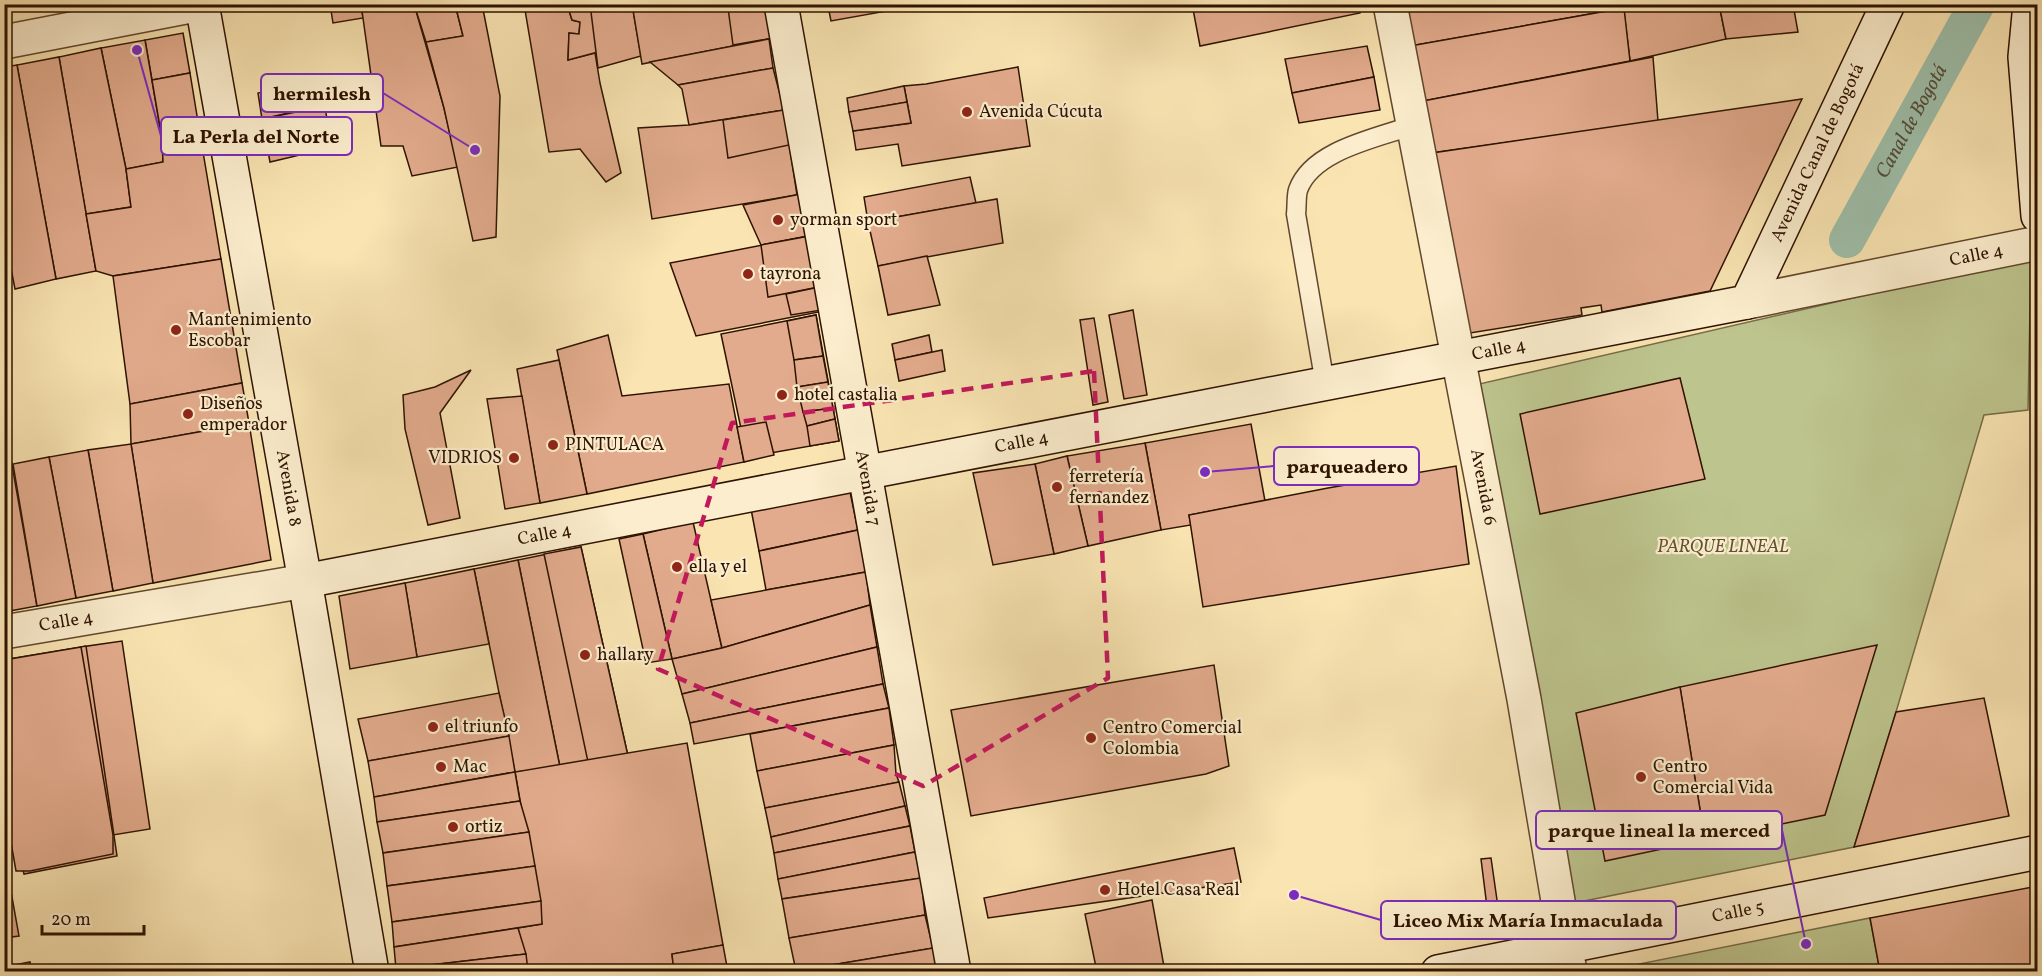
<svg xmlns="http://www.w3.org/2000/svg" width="2042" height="976" font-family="Vollkorn,serif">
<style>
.green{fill:#bdc48d;stroke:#766c47;stroke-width:1.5}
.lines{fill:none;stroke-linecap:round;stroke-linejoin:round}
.canal{stroke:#9ebfaa;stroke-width:36}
.building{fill:#e2ab8d;stroke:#2e1301;stroke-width:1.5}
.service-casing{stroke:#61472d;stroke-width:21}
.minor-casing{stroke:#61472d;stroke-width:36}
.secondary-casing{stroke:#2e1301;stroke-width:36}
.service{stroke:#fbedcd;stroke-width:18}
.minor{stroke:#fbedcd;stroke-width:33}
.secondary{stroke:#fbedcd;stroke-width:33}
.marked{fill:none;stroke:#c2185b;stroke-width:4.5;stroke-dasharray:12 8;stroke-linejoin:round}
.poi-dot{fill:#8f2418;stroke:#fbedcd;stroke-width:2}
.labels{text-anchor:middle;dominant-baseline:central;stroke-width:4.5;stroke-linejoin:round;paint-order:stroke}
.poi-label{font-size:18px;fill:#2e1301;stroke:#fbedcd;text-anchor:start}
.street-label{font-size:18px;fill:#2e1301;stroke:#fbedcd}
.park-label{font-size:18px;font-style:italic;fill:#605132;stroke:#fbedcd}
.water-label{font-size:20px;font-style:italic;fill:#554f3c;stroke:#fbedcd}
.leader{fill:none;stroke:#7b2cbf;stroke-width:2}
.callout-dot{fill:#7b2cbf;stroke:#fbedcd;stroke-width:2}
.callout{fill:#fbedcd;stroke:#7b2cbf;stroke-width:2}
.callout-label{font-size:20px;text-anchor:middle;font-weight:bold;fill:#2e1301}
</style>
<rect width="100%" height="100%" fill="#f9e4b2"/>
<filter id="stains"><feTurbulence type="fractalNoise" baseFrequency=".00333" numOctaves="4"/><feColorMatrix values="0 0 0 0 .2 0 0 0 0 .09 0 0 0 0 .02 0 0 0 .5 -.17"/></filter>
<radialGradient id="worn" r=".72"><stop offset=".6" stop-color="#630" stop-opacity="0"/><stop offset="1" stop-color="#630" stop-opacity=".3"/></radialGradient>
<g class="green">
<polygon points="2031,257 2028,410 1984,415 1896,712 1854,847 1574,903 1475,385"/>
<polygon points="1870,918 1880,971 1604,972 1604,971"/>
</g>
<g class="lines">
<path class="canal" id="s1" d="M 1847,240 L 1977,4"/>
</g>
<g class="building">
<polygon points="330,4 361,4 363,18 333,23"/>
<polygon points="361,4 414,4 444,108 458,167 412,176 403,146 381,146"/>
<polygon points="414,4 455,4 463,36 426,42"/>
<polygon points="455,4 482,4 500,96 496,237 473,241 444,108 426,42 463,36"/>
<polygon points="524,4 567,4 572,20 580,22 579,34 569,33 568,60 595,53 600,83 621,173 606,182 580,149 549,152"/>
<polygon points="567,4 591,4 598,52 568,60 569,33 579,34 580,22 572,20"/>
<polygon points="590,4 632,4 641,56 598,68"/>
<polygon points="632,4 765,4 773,38 642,64"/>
<polygon points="726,4 764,4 728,8"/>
<polygon points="765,4 773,38 733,45 728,8"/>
<polygon points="835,4 886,4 887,11 831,21 828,6"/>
<polygon points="886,4 911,4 887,11"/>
<polygon points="1192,4 1359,4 1360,13 1200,46"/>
<polygon points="1400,4 1623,4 1624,8 1410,46"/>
<polygon points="1623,4 1719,4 1726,39 1630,61"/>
<polygon points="1719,4 1793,4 1798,32 1726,39"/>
<polygon points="1624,8 1630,61 1423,101 1410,46"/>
<polygon points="183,33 190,73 152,80 145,40"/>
<polygon points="769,39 773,68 678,85 650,62"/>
<polygon points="145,40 162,139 163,162 126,169 101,48"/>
<polygon points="1367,46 1374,77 1292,93 1285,59"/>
<polygon points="101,48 126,169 131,207 86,214 59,57"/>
<polygon points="59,57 96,271 56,279 17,65"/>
<polygon points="1653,57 1658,121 1432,153 1423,101"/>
<polygon points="17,65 56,279 15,289 4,232 4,67"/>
<polygon points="1018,67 1030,146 902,166 898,144 856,150 853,131 911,123 904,86 926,84"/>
<polygon points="773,68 784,110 689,125 682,89 678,85"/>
<polygon points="190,73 200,134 162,139 152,80"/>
<polygon points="1374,77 1380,110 1299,123 1292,93"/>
<polygon points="325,80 328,104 262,119 258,93"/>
<polygon points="904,86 907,102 849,112 847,98"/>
<polygon points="1802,99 1710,291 1602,312 1601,305 1581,308 1582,315 1464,334 1432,153"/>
<polygon points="907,102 911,123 853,131 849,112"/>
<polygon points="325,106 329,134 299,145 300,155 270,162 262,119"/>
<polygon points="784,110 797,195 652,219 638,128 689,125"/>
<polygon points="784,110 789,145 728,158 723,120"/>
<polygon points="200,134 221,259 113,276 96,271 86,214 131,207 126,169 163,162 162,139"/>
<polygon points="970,177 976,203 868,222 864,197"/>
<polygon points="801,194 808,236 761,245 743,205"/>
<polygon points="997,199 1003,243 878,266 868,222"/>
<polygon points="815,235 829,310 696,336 670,263"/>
<polygon points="815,235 824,286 768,297 761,245"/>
<polygon points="927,256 940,305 888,315 878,266"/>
<polygon points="221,259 242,383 130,404 113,276"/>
<polygon points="824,286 828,309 791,315 786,294"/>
<polygon points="1133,310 1147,395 1124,399 1109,315"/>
<polygon points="816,315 839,441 747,457 721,334"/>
<polygon points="816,315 823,356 794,360 787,321"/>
<polygon points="1094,318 1108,402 1093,405 1080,320"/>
<polygon points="608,335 622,396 729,384 744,462 587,494 557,350"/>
<polygon points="929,335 932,352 895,360 892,344"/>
<polygon points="942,350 945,371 899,381 895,360"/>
<polygon points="823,356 828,382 797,387 794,360"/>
<polygon points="559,360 587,494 540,503 517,369"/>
<polygon points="471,370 440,413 460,518 428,525 405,429 403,395 435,387"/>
<polygon points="1680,378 1705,479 1540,514 1520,414"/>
<polygon points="828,382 833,408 803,412 797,387"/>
<polygon points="242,383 249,423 131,444 130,404"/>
<polygon points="522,396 540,503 505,509 487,399"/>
<polygon points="833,408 835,419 807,426 803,412"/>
<polygon points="835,419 839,441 810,446 807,426"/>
<polygon points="4,420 37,606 4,612"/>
<polygon points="766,422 774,455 744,462 737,427"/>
<polygon points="249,423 271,560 153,583 131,444"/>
<polygon points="1251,424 1265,501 1189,515 1191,525 1161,530 1145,443"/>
<polygon points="1145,443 1161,530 1088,546 1067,456"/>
<polygon points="131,444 153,583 113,591 88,450"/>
<polygon points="88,450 113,591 76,598 49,457"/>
<polygon points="1067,456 1088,546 1054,554 1035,464"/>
<polygon points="49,457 76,598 37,606 13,464"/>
<polygon points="1035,464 1054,554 993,565 973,473"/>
<polygon points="1456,466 1469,564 1203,607 1189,515 1328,488"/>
<polygon points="850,492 858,530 759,551 751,509"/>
<polygon points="693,522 722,648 672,659 643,534"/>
<polygon points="858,530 866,572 766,590 759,551"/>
<polygon points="643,534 672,659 646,663 619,539"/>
<polygon points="581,547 628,756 560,767 518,560"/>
<polygon points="581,547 628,756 588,762 544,554"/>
<polygon points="518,560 560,767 515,772 474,569"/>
<polygon points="474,569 489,644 417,657 405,583"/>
<polygon points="866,572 870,605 722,648 711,600"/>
<polygon points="405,583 417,657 350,669 339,596"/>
<polygon points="870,605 877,647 682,694 672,659 722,648"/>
<polygon points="122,641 150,829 113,835 81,647"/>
<polygon points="1877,645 1825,815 1705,840 1680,687"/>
<polygon points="86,646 117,856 24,874 4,783 4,660"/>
<polygon points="81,647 113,835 113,854 30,871 16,871 4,803 4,660"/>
<polygon points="877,647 883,684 690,723 682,694"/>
<polygon points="1214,665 1229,766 1206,774 971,816 951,710"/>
<polygon points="883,684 889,708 694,744 690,723"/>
<polygon points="1680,687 1705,840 1605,861 1576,713"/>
<polygon points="499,693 509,736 368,761 358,719"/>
<polygon points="1984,698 2009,816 1854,847 1896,712"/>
<polygon points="889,708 894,745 757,771 750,734"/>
<polygon points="509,736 515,772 374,797 368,761"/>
<polygon points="687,743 723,945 672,954 674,972 526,972 518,928 542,924 515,772"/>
<polygon points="894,745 896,774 899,782 765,808 757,771"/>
<polygon points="515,772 520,801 377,822 374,797"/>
<polygon points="899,782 905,806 771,837 765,808"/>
<polygon points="520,801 529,832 383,853 377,822"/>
<polygon points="4,803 11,836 4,837"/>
<polygon points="4,803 11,836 4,837"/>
<polygon points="905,806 910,826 774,853 771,837"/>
<polygon points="910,826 915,852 778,879 774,853"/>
<polygon points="529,832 535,866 387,886 383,853"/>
<polygon points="1234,848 1241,882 988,918 984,898"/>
<polygon points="915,852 921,878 782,899 778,879"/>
<polygon points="1491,858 1500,921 1489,923 1481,859"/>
<polygon points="535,866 541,901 392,922 387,886"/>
<polygon points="8,875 19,936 4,938 4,876"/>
<polygon points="921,878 925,915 789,938 782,899"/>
<polygon points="2038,886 2038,972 1880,972 1870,918"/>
<polygon points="1152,900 1165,972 1097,972 1085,914"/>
<polygon points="541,901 542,924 394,947 392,922"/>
<polygon points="925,915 933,948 796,971 789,938"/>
<polygon points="518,928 526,954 396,969 394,947"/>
<polygon points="723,945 728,972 674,972 672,954"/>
<polygon points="933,948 939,972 796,971"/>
<polygon points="526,954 528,971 397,972 396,969"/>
<polygon points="30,962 32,972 4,972 4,967"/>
</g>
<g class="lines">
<defs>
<path id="service" d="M 1325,384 L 1296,214 C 1297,206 1296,197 1298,190 C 1312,150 1377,138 1414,125"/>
<g id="minor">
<path id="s2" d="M 1390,4 L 1524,699 L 1570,972"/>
<polyline points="4,42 201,4"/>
<path id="s3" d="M 1747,302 L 2038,243"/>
<path id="s4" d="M 4,632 L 305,581"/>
</g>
<g id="secondary">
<path id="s5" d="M 202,4 L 305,581 L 372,972"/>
<path id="s6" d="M 781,4 L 954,972"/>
<polyline points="2030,4 2025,57 2038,216"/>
<path id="s7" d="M 305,581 L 1747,302 L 1888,4"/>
<path id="s8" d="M 1438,972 L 2038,852"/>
</g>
</defs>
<use href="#service" class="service-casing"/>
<use href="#minor" class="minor-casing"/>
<use href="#secondary" class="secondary-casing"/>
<use href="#service" class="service"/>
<use href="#minor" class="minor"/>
<use href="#secondary" class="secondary"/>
</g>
<path class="marked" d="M 1094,371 L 1108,678 L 923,786 L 658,669 L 732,423 Z"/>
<g class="poi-dot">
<circle cx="967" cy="112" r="6"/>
<circle cx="778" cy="220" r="6"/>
<circle cx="748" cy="274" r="6"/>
<circle cx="176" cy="330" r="6"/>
<circle cx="782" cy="395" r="6"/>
<circle cx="188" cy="414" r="6"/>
<circle cx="553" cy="445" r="6"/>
<circle cx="514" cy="458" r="6"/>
<circle cx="1057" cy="487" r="6"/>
<circle cx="677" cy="567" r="6"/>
<circle cx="585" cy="655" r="6"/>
<circle cx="433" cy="727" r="6"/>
<circle cx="1091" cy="738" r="6"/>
<circle cx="441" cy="767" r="6"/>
<circle cx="1641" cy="777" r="6"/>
<circle cx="453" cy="827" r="6"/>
<circle cx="1105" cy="890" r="6"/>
</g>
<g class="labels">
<g class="poi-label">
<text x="979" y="112">Avenida Cúcuta</text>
<text x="790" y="220">yorman sport</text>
<text x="760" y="274">tayrona</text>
<text x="188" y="320">Mantenimiento<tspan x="188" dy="21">Escobar</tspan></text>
<text x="794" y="395">hotel castalia</text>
<text x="200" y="404">Diseños<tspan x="200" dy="21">emperador</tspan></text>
<text x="565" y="445">PINTULACA</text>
<text x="502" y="458" text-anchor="end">VIDRIOS</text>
<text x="1069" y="477">ferretería<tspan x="1069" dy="21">fernandez</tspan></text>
<text x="689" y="567">ella y el</text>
<text x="597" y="655">hallary</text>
<text x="445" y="727">el triunfo</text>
<text x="1103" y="728">Centro Comercial<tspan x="1103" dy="21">Colombia</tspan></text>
<text x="453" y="767">Mac</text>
<text x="1653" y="767">Centro<tspan x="1653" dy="21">Comercial Vida</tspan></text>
<text x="465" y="827">ortiz</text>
<text x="1117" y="890">Hotel Casa Real</text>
</g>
<g class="street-label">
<text stroke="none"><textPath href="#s7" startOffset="1634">Avenida Canal de Bogotá</textPath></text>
<text stroke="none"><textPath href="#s3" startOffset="234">Calle 4</textPath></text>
<text stroke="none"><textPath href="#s7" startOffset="1216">Calle 4</textPath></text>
<text stroke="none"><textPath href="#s7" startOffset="730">Calle 4</textPath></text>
<text stroke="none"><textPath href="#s2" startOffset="492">Avenida 6</textPath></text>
<text stroke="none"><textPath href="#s5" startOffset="492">Avenida 8</textPath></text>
<text stroke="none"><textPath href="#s6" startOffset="492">Avenida 7</textPath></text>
<text stroke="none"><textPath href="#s7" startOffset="244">Calle 4</textPath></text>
<text stroke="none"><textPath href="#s4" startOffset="63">Calle 4</textPath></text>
<text stroke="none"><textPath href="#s8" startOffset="306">Calle 5</textPath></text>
</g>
<g class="park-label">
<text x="1723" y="547">PARQUE LINEAL</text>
</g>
<g class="water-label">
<text stroke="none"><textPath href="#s1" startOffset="135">Canal de Bogotá</textPath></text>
</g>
</g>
<path class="leader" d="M475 150L383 93M137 50L161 136M1205 472L1274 466M1806 944L1782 830M1294 895L1381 920"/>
<g class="callout-dot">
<circle cx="475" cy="150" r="6"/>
<circle cx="137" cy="50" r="6"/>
<circle cx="1205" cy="472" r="6"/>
<circle cx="1806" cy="944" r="6"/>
<circle cx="1294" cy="895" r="6"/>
</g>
<g class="callout">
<rect x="261" y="74" width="122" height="38" rx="6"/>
<rect x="161" y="117" width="191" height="38" rx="6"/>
<rect x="1274" y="447" width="145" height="38" rx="6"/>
<rect x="1536" y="811" width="246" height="38" rx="6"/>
<rect x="1381" y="901" width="295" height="38" rx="6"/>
</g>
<g class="callout-label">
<text x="322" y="100">hermilesh</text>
<text x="256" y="143">La Perla del Norte</text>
<text x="1347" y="473">parqueadero</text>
<text x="1659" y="837">parque lineal la merced</text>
<text x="1528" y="927">Liceo Mix María Inmaculada</text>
</g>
<rect width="2042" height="976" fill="none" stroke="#f9e4b2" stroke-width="24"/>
<rect x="6" y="6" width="2030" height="964" fill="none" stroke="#2e1301" stroke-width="3"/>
<rect x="12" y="12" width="2018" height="952" fill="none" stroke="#2e1301" stroke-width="1.5"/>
<path d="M42 925v9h102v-9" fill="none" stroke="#2e1301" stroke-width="3"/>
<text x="51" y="925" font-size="18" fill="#2e1301" stroke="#fbedcd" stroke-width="4.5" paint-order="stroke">20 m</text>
<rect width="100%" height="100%" filter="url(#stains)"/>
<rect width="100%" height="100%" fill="url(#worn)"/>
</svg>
